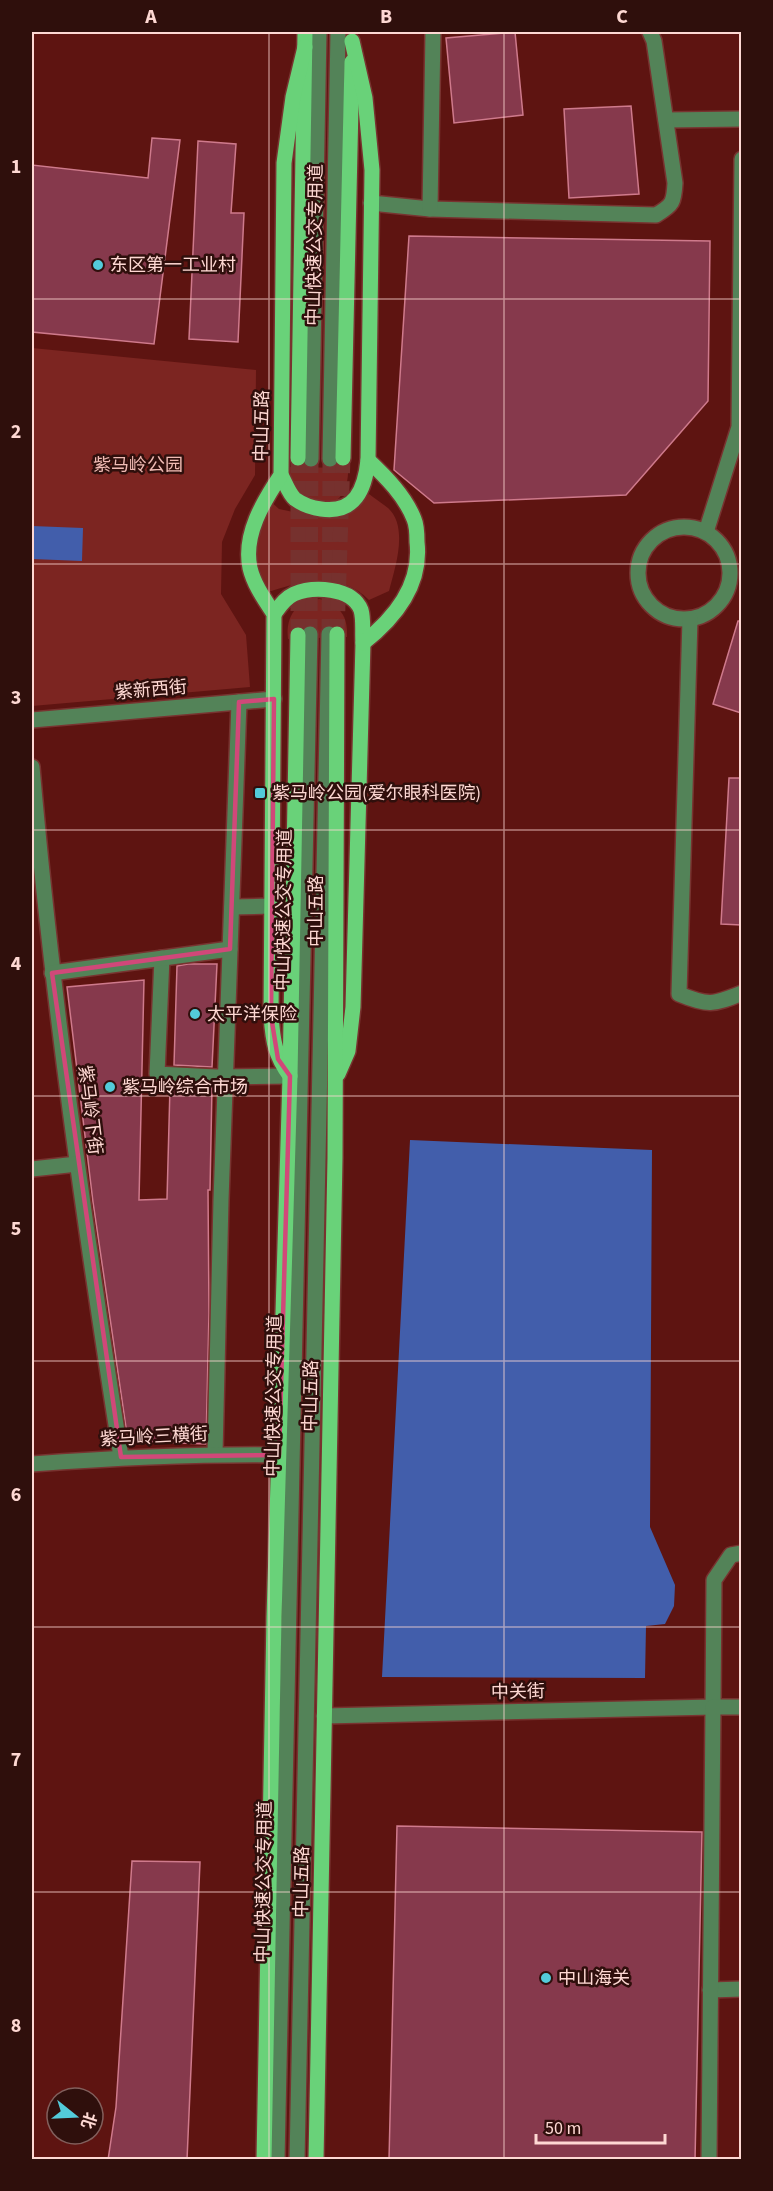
<svg xmlns="http://www.w3.org/2000/svg" width="773" height="2191" font-family="'Source Sans 3','Noto Sans SC',sans-serif">
<style>
.green{fill:#7c2521}
.water{fill:#425eab}
.building{fill:#86394c;stroke:#cf7a8c;stroke-width:1.5}
.lines{fill:none;stroke-linecap:round;stroke-linejoin:round}
.minor-tunnel{stroke:#76312e;stroke-width:15;stroke-dasharray:15 8;stroke-linecap:butt}
.major-tunnel{stroke:#76312e;stroke-width:15;stroke-dasharray:15 8;stroke-linecap:butt}
.minor-casing{stroke:#783330;stroke-width:18}
.major-casing{stroke:#783330;stroke-width:18}
.minor{stroke:#538358;stroke-width:15}
.major{stroke:#69d279;stroke-width:15}
.marked{fill:none;stroke:#d14879;stroke-width:4.5;stroke-linejoin:round}
.grid{fill:none;stroke:#fed8d3;stroke-width:1.5;stroke-opacity:0.55}
.poi-dot{fill:#53cbda;stroke:#2f0f0c;stroke-width:2}
.labels{text-anchor:middle;dominant-baseline:central;stroke-width:5;stroke-linejoin:round;paint-order:stroke}
.street-label{font-size:18px;fill:#fed8d3;stroke:#2f0f0c}
.poi-label{font-size:18px;fill:#fed8d3;stroke:#2f0f0c;text-anchor:start}
.park-label{font-size:18px;fill:#f0bbb4;stroke:#2f0f0c}
.neatline{fill:none;stroke:#fed8d3;stroke-width:2}
.grid-label{font-size:20px;text-anchor:middle;font-weight:bold;fill:#fed8d3}
</style>
<rect width="100%" height="100%" fill="#5e1411"/>
<g class="green">
<polygon points="32,348 256,370 255,475 235,509 222,542 221,594 246,635 250,687 32,706"/>
<path d="M 289,467 L 348,468 C 349,483 343,504 324,505 C 318,506 310,503 304,503 L 288,477 Z"/>
<path d="M 369,494 C 375,499 382,503 388,508 C 409,527 395,568 389,591 L 369,600 C 339,570 301,581 265,593 L 254,555 L 258,528 L 269,500 L 279,509 L 322,518 L 350,512 Z"/>
<path d="M 320,599 C 340,605 348,616 347,637 L 288,639 C 285,616 297,600 320,599 Z"/>
</g>
<g class="water">
<polygon points="32,526 83,528 82,561 32,559"/>
<polygon points="410,1140 652,1150 650,1527 675,1585 674,1606 665,1624 646,1626 645,1678 382,1677"/>
</g>
<g class="building">
<polygon points="515,32 523,115 454,123 446,38"/>
<polygon points="631,106 639,194 569,198 564,109"/>
<polygon points="152,138 180,140 154,344 32,332 32,165 148,178"/>
<polygon points="198,141 236,144 231,213 244,213 238,342 189,339"/>
<polygon points="409,236 710,241 708,401 626,495 434,503 394,470"/>
<polygon points="738,621 741,621 741,713 713,704"/>
<polygon points="729,778 741,778 741,925 721,924"/>
<polygon points="188,964 217,964 212,1067 174,1065 177,966"/>
<polygon points="144,980 139,1200 167,1199 170,1087 173,1087 173,1085 212,1087 210,1190 208,1190 209,1313 206,1444 128,1441 93,1202 67,987"/>
<polygon points="397,1826 702,1832 695,2160 389,2160"/>
<polygon points="132,1861 200,1862 187,2160 108,2160 116,2107"/>
</g>
<g class="lines">
<g class="minor-tunnel">
<polyline points="310,634 311,459"/>
<polyline points="329,634 330,459"/>
</g>
<g class="major-tunnel">
<polyline points="298,458 298,635"/>
<polyline points="337,634 343,458"/>
</g>
<defs>
<g id="minor">
<polyline points="666,120 742,119"/>
<path d="M 371,203 L 430,209 L 656,215 C 673,205 674,202 675,183 L 654,41 L 650,32"/>
<polyline points="430,209 433,32"/>
<polyline points="311,459 319,32"/>
<polyline points="330,459 338,32"/>
<circle cx="684" cy="573" r="46"/>
<polyline points="706,532 739,427 742,159"/>
<path d="M 690,619 L 679,994 C 708,1006 713,1005 742,993"/>
<polyline points="32,720 274,699"/>
<path d="M 32,767 C 52,998 85,1228 121,1457"/>
<polyline points="232,907 271,906"/>
<polyline points="162,958 157,1074 216,1077 290,1076"/>
<polyline points="52,973 230,949"/>
<polyline points="32,1169 77,1164"/>
<polyline points="215,1454 221,1200 239,702"/>
<path d="M 32,1464 C 114,1458 196,1454 279,1455"/>
<polyline points="324,1716 713,1707 714,1580 731,1555 742,1553"/>
<polyline points="710,1990 742,1989"/>
<polyline points="277,2160 310,634"/>
<polyline points="297,2160 329,634"/>
<polyline points="709,2160 713,1707 742,1707"/>
</g>
<g id="major">
<polyline points="298,458 305,32"/>
<polyline points="343,458 352,62"/>
<path d="M 281,475 C 285,482 289,494 295,499 C 302,504 313,508 321,509 C 355,514 365,489 368,460 L 372,170 L 365,98 L 352,41"/>
<path d="M 274,614 C 280,606 285,598 294,594 C 313,586 352,587 361,610 C 364,620 362,634 363,643 L 353,1007 L 348,1051 L 338,1074"/>
<path d="M 363,643 C 395,618 422,585 417,542 C 417,535 417,526 414,519 C 405,496 386,477 368,460"/>
<path d="M 290,1076 C 275,1055 273,1042 271,1016 L 274,614 C 265,600 254,585 250,568 C 243,535 263,502 281,475 L 284,163 L 293,97 L 305,47"/>
<polyline points="264,2160 274,1617 290,1076 298,635"/>
<polyline points="316,2160 335,1158 337,634"/>
</g>
</defs>
<use href="#minor" class="minor-casing"/>
<use href="#major" class="major-casing"/>
<use href="#minor" class="minor"/>
<use href="#major" class="major"/>
</g>
<path class="marked" d="M 274,699 L 271,1016 L 278,1059 L 290,1076 L 279,1455 L 121,1457 L 52,973 L 230,949 L 239,702 Z"/>
<path class="grid" d="M 269,32 L 269,2160M 504,32 L 504,2160M 32,299 L 742,299M 32,564 L 742,564M 32,830 L 742,830M 32,1096 L 742,1096M 32,1361 L 742,1361M 32,1627 L 742,1627M 32,1892 L 742,1892"/>
<g class="poi-dot">
<circle cx="98" cy="265" r="6"/>
<rect x="254" y="787" width="12" height="12" rx="3"/>
<circle cx="195" cy="1014" r="6"/>
<circle cx="110" cy="1087" r="6"/>
<circle cx="546" cy="1978" r="6"/>
</g>
<g class="labels">
<g class="street-label">
<text transform="translate(315 245) rotate(-89)">中山快速公交专用道</text>
<text transform="translate(262 426) rotate(-89)">中山五路</text>
<text transform="translate(151 690) rotate(-5)">紫新西街</text>
<text transform="translate(284 910) rotate(-89)">中山快速公交专用道</text>
<text transform="translate(316 911) rotate(-90)">中山五路</text>
<text transform="translate(90 1110) rotate(83)">紫马岭下街</text>
<text transform="translate(274 1396) rotate(-89)">中山快速公交专用道</text>
<text transform="translate(311 1396) rotate(-89)">中山五路</text>
<text transform="translate(154 1437) rotate(-3)">紫马岭三横街</text>
<text transform="translate(518 1692) rotate(-1)">中关街</text>
<text transform="translate(264 1882) rotate(-89)">中山快速公交专用道</text>
<text transform="translate(302 1882) rotate(-89)">中山五路</text>
</g>
<g class="poi-label">
<text x="110" y="265">东区第一工业村</text>
<text x="272" y="793">紫马岭公园(爱尔眼科医院)</text>
<text x="207" y="1014">太平洋保险</text>
<text x="122" y="1087">紫马岭综合市场</text>
<text x="558" y="1978">中山海关</text>
</g>
<g class="park-label">
<text x="138" y="465">紫马岭公园</text>
</g>
</g>
<rect width="773" height="2191" fill="none" stroke="#2f0f0c" stroke-width="66"/>
<g transform="translate(75 2116) rotate(108)"><circle r="28" fill="#2f0f0c" stroke="#825f5c" stroke-width="1.5"/>
<path d="M0-4.5L10 22L0 15L-10 22Z" fill="#53cbda"/>
<text y="-9" font-size="16" font-weight="bold" text-anchor="middle" fill="#fed8d3">北</text>
</g>
<path d="M536 2134v9h129v-9" fill="none" stroke="#fed8d3" stroke-width="3"/>
<text x="545" y="2134" font-size="18" fill="#fed8d3" stroke="#2f0f0c" stroke-width="4.5" paint-order="stroke">50 m</text>
<rect x="33" y="33" width="707" height="2125" class="neatline"/>
<g class="grid-label">
<text x="151" y="23">A</text>
<text x="386" y="23">B</text>
<text x="622" y="23">C</text>
<text x="16" y="173">1</text>
<text x="16" y="438">2</text>
<text x="16" y="704">3</text>
<text x="16" y="970">4</text>
<text x="16" y="1235">5</text>
<text x="16" y="1501">6</text>
<text x="16" y="1766">7</text>
<text x="16" y="2032">8</text>
</g>
</svg>
